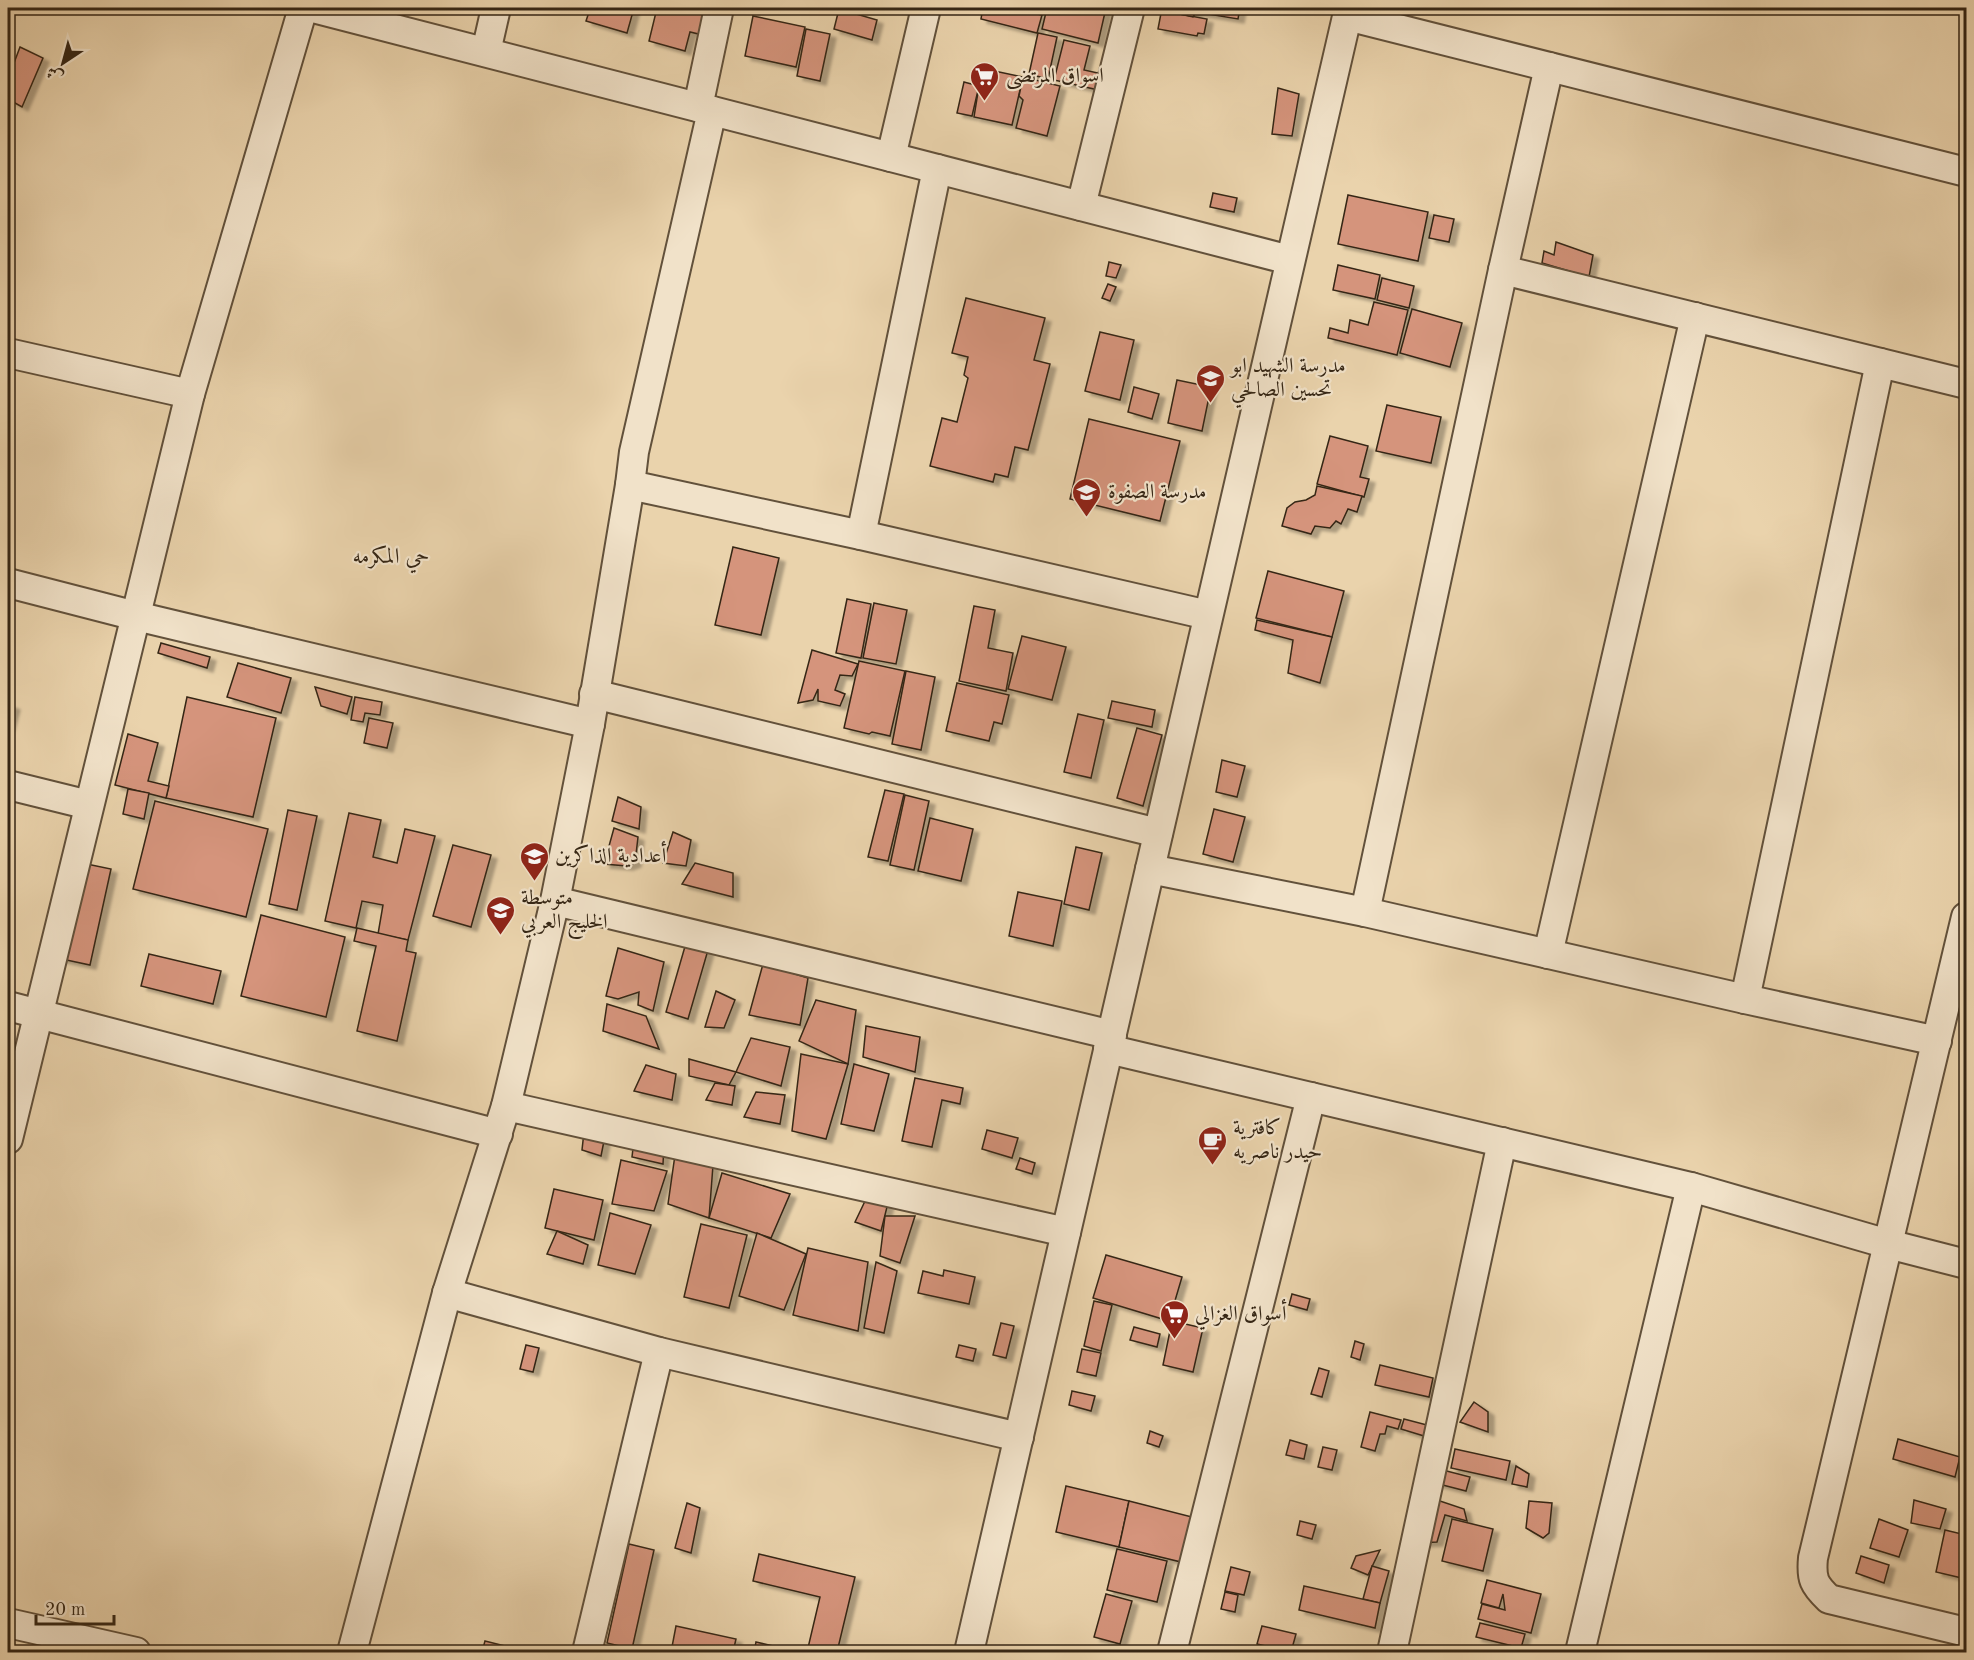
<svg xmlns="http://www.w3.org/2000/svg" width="1974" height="1660" font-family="'Old Standard TT',Amiri,serif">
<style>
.building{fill:#d5947b;stroke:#352615;stroke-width:1.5;filter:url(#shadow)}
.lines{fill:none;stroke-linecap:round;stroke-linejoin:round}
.minor-casing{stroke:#62513b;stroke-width:32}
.minor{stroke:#f1e2c9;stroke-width:28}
.labels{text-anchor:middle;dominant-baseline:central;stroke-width:4.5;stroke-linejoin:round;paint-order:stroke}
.poi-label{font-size:21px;fill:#352615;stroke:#f1e2c9;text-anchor:start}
.neighbourhood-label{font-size:22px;fill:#352615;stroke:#f1e2c9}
</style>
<defs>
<filter id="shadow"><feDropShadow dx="6" dy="4" stdDeviation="1.5" flood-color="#0004"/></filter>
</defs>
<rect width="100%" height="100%" fill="#ead3ac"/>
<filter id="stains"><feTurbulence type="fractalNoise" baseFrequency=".00333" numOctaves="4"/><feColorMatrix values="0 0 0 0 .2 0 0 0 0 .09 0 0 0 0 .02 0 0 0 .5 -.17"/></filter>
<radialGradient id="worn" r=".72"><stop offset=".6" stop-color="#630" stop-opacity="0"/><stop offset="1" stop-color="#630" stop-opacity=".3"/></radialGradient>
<g class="building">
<polygon points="585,8 634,8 627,33 586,21 590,9"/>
<polygon points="657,8 719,8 711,37 690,32 685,51 649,41"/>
<polygon points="978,8 1039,8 1037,14 1042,15 1037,33 981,19 982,13 977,12"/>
<polygon points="1047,8 1106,8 1098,43 1042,29"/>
<polygon points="1162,8 1180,8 1179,14 1207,19 1204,34 1198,33 1197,36 1158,29"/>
<polygon points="1180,8 1240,8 1238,19 1196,12 1193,17 1179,14"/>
<polygon points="839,9 877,20 872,40 834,29"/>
<polygon points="753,16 805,27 796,67 745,56"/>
<polygon points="806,29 830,34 820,81 797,76"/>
<polygon points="1038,33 1057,37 1048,79 1029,74"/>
<polygon points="1064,40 1090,46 1084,70 1107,75 1103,91 1054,80"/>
<polygon points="20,47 43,58 22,107 8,99 8,79"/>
<polygon points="985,69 1023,77 1012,125 974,117 979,86"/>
<polygon points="1023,77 1060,86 1047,136 1016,128 1023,100 1019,96"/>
<polygon points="964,82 979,86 972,116 957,113"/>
<polygon points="1278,88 1299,94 1292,136 1272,134"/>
<polygon points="1213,193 1237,198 1234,212 1210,207"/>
<polygon points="1348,195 1428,212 1418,261 1338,244"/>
<polygon points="1434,215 1454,219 1449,242 1429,238"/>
<polygon points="1556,242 1593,255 1589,277 1542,263 1544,251 1554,255"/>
<polygon points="1109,262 1121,265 1116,278 1106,276"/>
<polygon points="1338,265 1380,275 1375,299 1333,290"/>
<polygon points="1382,278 1414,286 1409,308 1377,300"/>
<polygon points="1108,284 1116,287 1110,301 1102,298"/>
<polygon points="966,298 1045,318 1034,360 1050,364 1028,450 1015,447 1008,477 995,474 993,482 930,466 942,418 957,422 968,378 964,375 968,357 952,353"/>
<polygon points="1374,302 1408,310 1397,355 1328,338 1330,328 1348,333 1350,320 1368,325"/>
<polygon points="1412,309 1462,323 1450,367 1400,353"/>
<polygon points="1100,332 1134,340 1120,400 1085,391"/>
<polygon points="1177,380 1211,387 1202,431 1168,423"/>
<polygon points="1134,387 1159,394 1152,419 1128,412"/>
<polygon points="1387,405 1441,417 1431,463 1376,451"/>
<polygon points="1089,419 1180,441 1160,521 1070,499"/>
<polygon points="1330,436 1368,446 1360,477 1369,479 1364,497 1317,484"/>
<polygon points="1317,486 1362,496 1357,512 1348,509 1341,524 1336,521 1330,528 1315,526 1311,534 1282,526 1287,508 1295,502 1306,500 1315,495"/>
<polygon points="733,547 779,558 761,635 715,625"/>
<polygon points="1268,571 1344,591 1332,637 1256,618"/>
<polygon points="847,599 871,604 861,658 836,653"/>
<polygon points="874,603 907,610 896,664 863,658"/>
<polygon points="974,606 995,610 988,648 1013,653 1006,691 959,681"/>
<polygon points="1257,620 1332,637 1320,683 1288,673 1293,640 1255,630"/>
<polygon points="1022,636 1066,647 1052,700 1008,689"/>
<polygon points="161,643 210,657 207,668 158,653"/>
<polygon points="812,650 858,664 852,676 840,675 835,690 845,694 840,706 818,701 818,689 813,700 798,703"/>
<polygon points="859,661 905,671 890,736 872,732 869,734 844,728"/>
<polygon points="238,663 291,678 281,713 227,697"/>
<polygon points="906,671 935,677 921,750 892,744"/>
<polygon points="957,683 1009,695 1002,724 994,722 989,741 946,731"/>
<polygon points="315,687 352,697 347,714 321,706"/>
<polygon points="187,697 276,718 253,817 166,798"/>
<polygon points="355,697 382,702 380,715 365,713 363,722 351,720"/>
<polygon points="1112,701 1155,710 1152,727 1108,718"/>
<polygon points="8,704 14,706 8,728"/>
<polygon points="1078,714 1104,720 1091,778 1064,772"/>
<polygon points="369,718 393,723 387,748 364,743"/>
<polygon points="1137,728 1162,735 1143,806 1117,798"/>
<polygon points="128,734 158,743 148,781 169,786 166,798 115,785"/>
<polygon points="1222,760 1245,766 1237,797 1216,792"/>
<polygon points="128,789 149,793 144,819 123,814"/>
<polygon points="885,790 904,794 888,861 868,857"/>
<polygon points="905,795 929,801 914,870 890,865"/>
<polygon points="618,797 641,807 639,829 612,821"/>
<polygon points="155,801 268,829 246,917 133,889"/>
<polygon points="1214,809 1245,817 1233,862 1203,854"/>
<polygon points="288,810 317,816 297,910 269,904"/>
<polygon points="349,813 381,820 373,857 397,863 405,829 435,836 408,940 378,934 383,905 362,901 356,928 325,921"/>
<polygon points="930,818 973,829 961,881 918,871"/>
<polygon points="614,828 638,837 635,863 627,866 604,864"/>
<polygon points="673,832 691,840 686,866 663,863"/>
<polygon points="453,845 491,855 471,927 433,916"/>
<polygon points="1076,847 1102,853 1089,910 1064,904"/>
<polygon points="82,863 111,869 90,965 57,958"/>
<polygon points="695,863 733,873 733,897 682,884"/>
<polygon points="1018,892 1062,901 1053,946 1009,936"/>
<polygon points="261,915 345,937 326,1017 241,996"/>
<polygon points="357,928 408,940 406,951 416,953 397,1041 357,1031 376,946 354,941"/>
<polygon points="686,943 708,950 688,1019 666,1012"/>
<polygon points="618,948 664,962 653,1011 638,1005 639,992 618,999 606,996"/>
<polygon points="149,954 221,971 213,1004 141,986"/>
<polygon points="763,964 808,978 800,1025 749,1015"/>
<polygon points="716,991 735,1000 724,1028 705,1027"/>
<polygon points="816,1000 856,1010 848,1064 799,1041"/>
<polygon points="607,1004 646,1016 659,1049 603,1031"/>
<polygon points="866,1026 920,1037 915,1072 863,1057"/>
<polygon points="751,1038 790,1047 781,1086 736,1072"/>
<polygon points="801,1054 848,1064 826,1139 792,1131"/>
<polygon points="689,1059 736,1072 729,1085 689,1076"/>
<polygon points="854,1064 889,1074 874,1131 841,1124"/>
<polygon points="646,1065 676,1074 672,1100 634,1091"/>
<polygon points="915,1078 963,1088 960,1104 942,1100 932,1147 902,1141"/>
<polygon points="715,1083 735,1086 732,1105 706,1100"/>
<polygon points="756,1092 785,1095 780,1124 744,1117"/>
<polygon points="987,1130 1018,1138 1012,1158 982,1149"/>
<polygon points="584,1132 605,1136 601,1156 582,1150"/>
<polygon points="634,1140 664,1145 663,1164 632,1157"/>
<polygon points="675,1155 713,1165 709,1218 668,1204"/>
<polygon points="1020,1158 1035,1163 1032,1174 1016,1169"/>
<polygon points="621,1160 667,1171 654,1211 612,1204"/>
<polygon points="722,1173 790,1194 771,1238 709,1218"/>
<polygon points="554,1189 603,1200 594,1240 545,1228"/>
<polygon points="867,1197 889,1199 881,1231 855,1222"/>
<polygon points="610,1213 651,1225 635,1274 598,1265"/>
<polygon points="885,1216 915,1216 900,1263 880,1256"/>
<polygon points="701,1224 747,1235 729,1308 684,1297"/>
<polygon points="557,1231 588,1245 583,1264 547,1254"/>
<polygon points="757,1233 806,1254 784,1310 739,1296"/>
<polygon points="808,1248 868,1262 858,1331 793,1315"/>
<polygon points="1106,1255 1182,1277 1169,1321 1093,1298"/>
<polygon points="876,1262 897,1271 884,1333 864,1328"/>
<polygon points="944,1270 975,1277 969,1304 918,1293 923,1271 943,1276"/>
<polygon points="1292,1294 1310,1299 1307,1310 1289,1305"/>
<polygon points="1094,1301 1112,1305 1101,1351 1084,1346"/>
<polygon points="1172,1321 1203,1328 1193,1372 1163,1365"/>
<polygon points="1001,1323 1014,1326 1006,1358 993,1355"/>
<polygon points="1134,1327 1160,1334 1157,1347 1130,1340"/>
<polygon points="1355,1341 1364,1344 1360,1360 1351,1357"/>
<polygon points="526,1345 539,1348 533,1372 520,1369"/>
<polygon points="959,1345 976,1349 973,1361 956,1357"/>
<polygon points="1082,1349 1101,1353 1096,1376 1077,1372"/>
<polygon points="1380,1365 1433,1378 1429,1397 1375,1385"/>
<polygon points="1319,1368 1329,1371 1322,1397 1311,1394"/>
<polygon points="1072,1391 1095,1396 1091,1411 1069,1405"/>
<polygon points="1474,1402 1488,1412 1488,1432 1460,1422"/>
<polygon points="1370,1412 1401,1420 1398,1429 1387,1426 1385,1434 1380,1434 1375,1451 1361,1447"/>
<polygon points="1404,1419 1427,1425 1424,1436 1401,1429"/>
<polygon points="1150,1431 1163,1436 1159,1447 1147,1443"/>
<polygon points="1898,1439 1960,1457 1955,1477 1893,1459"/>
<polygon points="1290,1440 1307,1445 1304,1459 1286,1455"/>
<polygon points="1323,1447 1337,1450 1332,1470 1318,1467"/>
<polygon points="1455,1449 1510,1461 1506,1480 1451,1468"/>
<polygon points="1516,1466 1529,1474 1527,1487 1512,1484"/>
<polygon points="1435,1468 1470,1477 1466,1491 1431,1482"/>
<polygon points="1066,1486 1129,1501 1119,1547 1056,1532"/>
<polygon points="1428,1497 1464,1509 1467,1521 1445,1515 1437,1542 1417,1543"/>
<polygon points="1914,1500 1946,1509 1940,1529 1911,1523"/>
<polygon points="1129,1501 1192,1517 1181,1562 1119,1547"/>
<polygon points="1529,1501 1552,1503 1549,1533 1543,1538 1526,1528"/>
<polygon points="687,1503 700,1508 691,1553 675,1548"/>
<polygon points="1452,1519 1493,1529 1483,1571 1442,1561"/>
<polygon points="1879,1519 1908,1530 1899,1557 1870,1548"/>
<polygon points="1300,1521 1316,1525 1312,1539 1297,1535"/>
<polygon points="1945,1530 1966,1535 1966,1579 1936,1572"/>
<polygon points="629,1544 654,1550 632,1649 607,1643"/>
<polygon points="1117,1549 1167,1561 1157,1602 1107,1590"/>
<polygon points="1380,1550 1368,1575 1351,1568 1356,1556"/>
<polygon points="759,1554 855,1577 837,1652 807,1652 820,1597 753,1581"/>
<polygon points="1861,1556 1889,1565 1884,1583 1856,1573"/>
<polygon points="1372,1566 1389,1571 1380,1603 1363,1599"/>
<polygon points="1231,1567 1250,1572 1244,1595 1225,1591"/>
<polygon points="1487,1580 1541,1594 1531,1633 1478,1619 1482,1604 1505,1610 1503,1594 1499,1608 1481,1603"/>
<polygon points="1304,1586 1380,1603 1375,1628 1299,1610"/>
<polygon points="1225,1592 1238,1595 1235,1612 1221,1609"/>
<polygon points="1106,1594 1132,1601 1120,1644 1094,1637"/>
<polygon points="1480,1623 1525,1634 1521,1648 1476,1637"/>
<polygon points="676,1626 736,1639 733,1652 671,1652"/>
<polygon points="1262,1626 1296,1634 1291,1652 1257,1644"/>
<polygon points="485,1641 529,1652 482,1652"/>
<polygon points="756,1642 799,1652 754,1652"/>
<polygon points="1360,1646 1373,1649 1372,1652 1358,1652"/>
</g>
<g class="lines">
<defs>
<g id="minor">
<polyline points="313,8 1290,260"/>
<polyline points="1347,16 1966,172"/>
<polyline points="486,52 496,8"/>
<polyline points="698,107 719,8"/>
<polyline points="712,111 634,452 630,485 861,535 1208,615"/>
<polyline points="891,157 926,8"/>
<polyline points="1081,206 1130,8"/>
<polyline points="1503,270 1966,384"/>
<polyline points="8,353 190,394"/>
<polyline points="861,535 937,169"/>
<polyline points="8,583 136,616 590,724"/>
<polyline points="594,694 1158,833"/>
<polyline points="8,785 89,805"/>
<polyline points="1150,869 1365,912 1745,999 1937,1041"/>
<polyline points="555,901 1112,1035"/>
<polyline points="1365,912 1503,270 1549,67"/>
<path d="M 1966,917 L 1813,1558 C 1811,1579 1814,1585 1829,1599 L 1966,1632"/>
<polyline points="1548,954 1695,317"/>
<polyline points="1745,999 1880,363"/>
<polyline points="8,1006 498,1134"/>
<polyline points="1108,1049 1691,1187 1888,1244 1966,1264"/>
<polyline points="506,1106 1066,1232"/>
<polyline points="8,1139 190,394 303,8"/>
<polyline points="447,1293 659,1352 1019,1437"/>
<polyline points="8,1623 136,1652"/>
<polyline points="352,1652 447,1293 506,1106 555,901 590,724 630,485"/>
<polyline points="587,1652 659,1352"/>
<polyline points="969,1652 1349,8"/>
<polyline points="1172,1652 1311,1097"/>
<polyline points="1392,1652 1502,1142"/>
<polyline points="1580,1652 1691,1187"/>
</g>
</defs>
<use href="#minor" class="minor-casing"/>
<use href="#minor" class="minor"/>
</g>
<defs>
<symbol id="supermarket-pin" viewBox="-11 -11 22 30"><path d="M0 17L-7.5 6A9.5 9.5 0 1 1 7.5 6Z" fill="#8f2418" stroke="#f1e2c9"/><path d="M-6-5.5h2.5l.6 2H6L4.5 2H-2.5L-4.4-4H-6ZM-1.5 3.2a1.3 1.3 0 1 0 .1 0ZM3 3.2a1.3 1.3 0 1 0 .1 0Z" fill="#fff"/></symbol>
<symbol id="school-pin" viewBox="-11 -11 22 30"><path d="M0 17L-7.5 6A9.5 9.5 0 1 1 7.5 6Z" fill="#8f2418" stroke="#f1e2c9"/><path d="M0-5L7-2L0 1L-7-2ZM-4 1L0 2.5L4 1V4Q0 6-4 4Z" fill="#fff"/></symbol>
<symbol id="cafe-pin" viewBox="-11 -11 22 30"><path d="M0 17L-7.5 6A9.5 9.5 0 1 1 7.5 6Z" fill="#8f2418" stroke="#f1e2c9"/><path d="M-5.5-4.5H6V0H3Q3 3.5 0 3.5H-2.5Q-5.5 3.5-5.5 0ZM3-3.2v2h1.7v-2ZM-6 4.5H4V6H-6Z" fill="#fff"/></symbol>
</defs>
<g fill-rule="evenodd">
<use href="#supermarket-pin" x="968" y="60" width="33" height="45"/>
<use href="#school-pin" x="1194" y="362" width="33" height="45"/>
<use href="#school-pin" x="1070" y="476" width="33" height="45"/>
<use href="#school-pin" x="518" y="840" width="33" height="45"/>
<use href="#school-pin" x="484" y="894" width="33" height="45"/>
<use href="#cafe-pin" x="1196" y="1124" width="33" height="45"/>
<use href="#supermarket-pin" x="1158" y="1298" width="33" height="45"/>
</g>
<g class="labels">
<g class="poi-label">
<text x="1006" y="76">اسواق المرتضى</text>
<text x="1231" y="366">مدرسة الشهيد ابو<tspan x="1231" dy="24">تحسين الصالحي</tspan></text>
<text x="1108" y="492">مدرسة الصفوة</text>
<text x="555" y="856">أعدادية الذاكرين</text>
<text x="521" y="898">متوسطة<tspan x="521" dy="24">الخليج العربي</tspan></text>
<text x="1233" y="1128">كافترية<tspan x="1233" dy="24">حيدر ناصريه</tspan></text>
<text x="1195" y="1314">أسواق الغزالي</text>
</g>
<g class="neighbourhood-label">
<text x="391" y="557">حي المكرمه</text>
</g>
</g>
<rect width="1974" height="1660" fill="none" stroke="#ead3ac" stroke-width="30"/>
<rect x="9" y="9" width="1956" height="1642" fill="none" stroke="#352615" stroke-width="3"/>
<rect x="15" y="15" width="1944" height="1630" fill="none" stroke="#352615" stroke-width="1.5"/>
<g transform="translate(63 63) rotate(216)" stroke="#f1e2c9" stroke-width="4.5" paint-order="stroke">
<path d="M0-4.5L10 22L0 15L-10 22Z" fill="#352615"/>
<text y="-9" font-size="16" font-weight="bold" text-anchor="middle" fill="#352615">ش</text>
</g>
<path d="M36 1615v9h78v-9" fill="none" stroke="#352615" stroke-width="3"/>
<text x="45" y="1615" font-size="18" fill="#352615" stroke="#f1e2c9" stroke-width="4.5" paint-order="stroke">20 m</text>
<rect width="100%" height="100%" filter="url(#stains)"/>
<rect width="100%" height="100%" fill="url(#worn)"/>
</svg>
